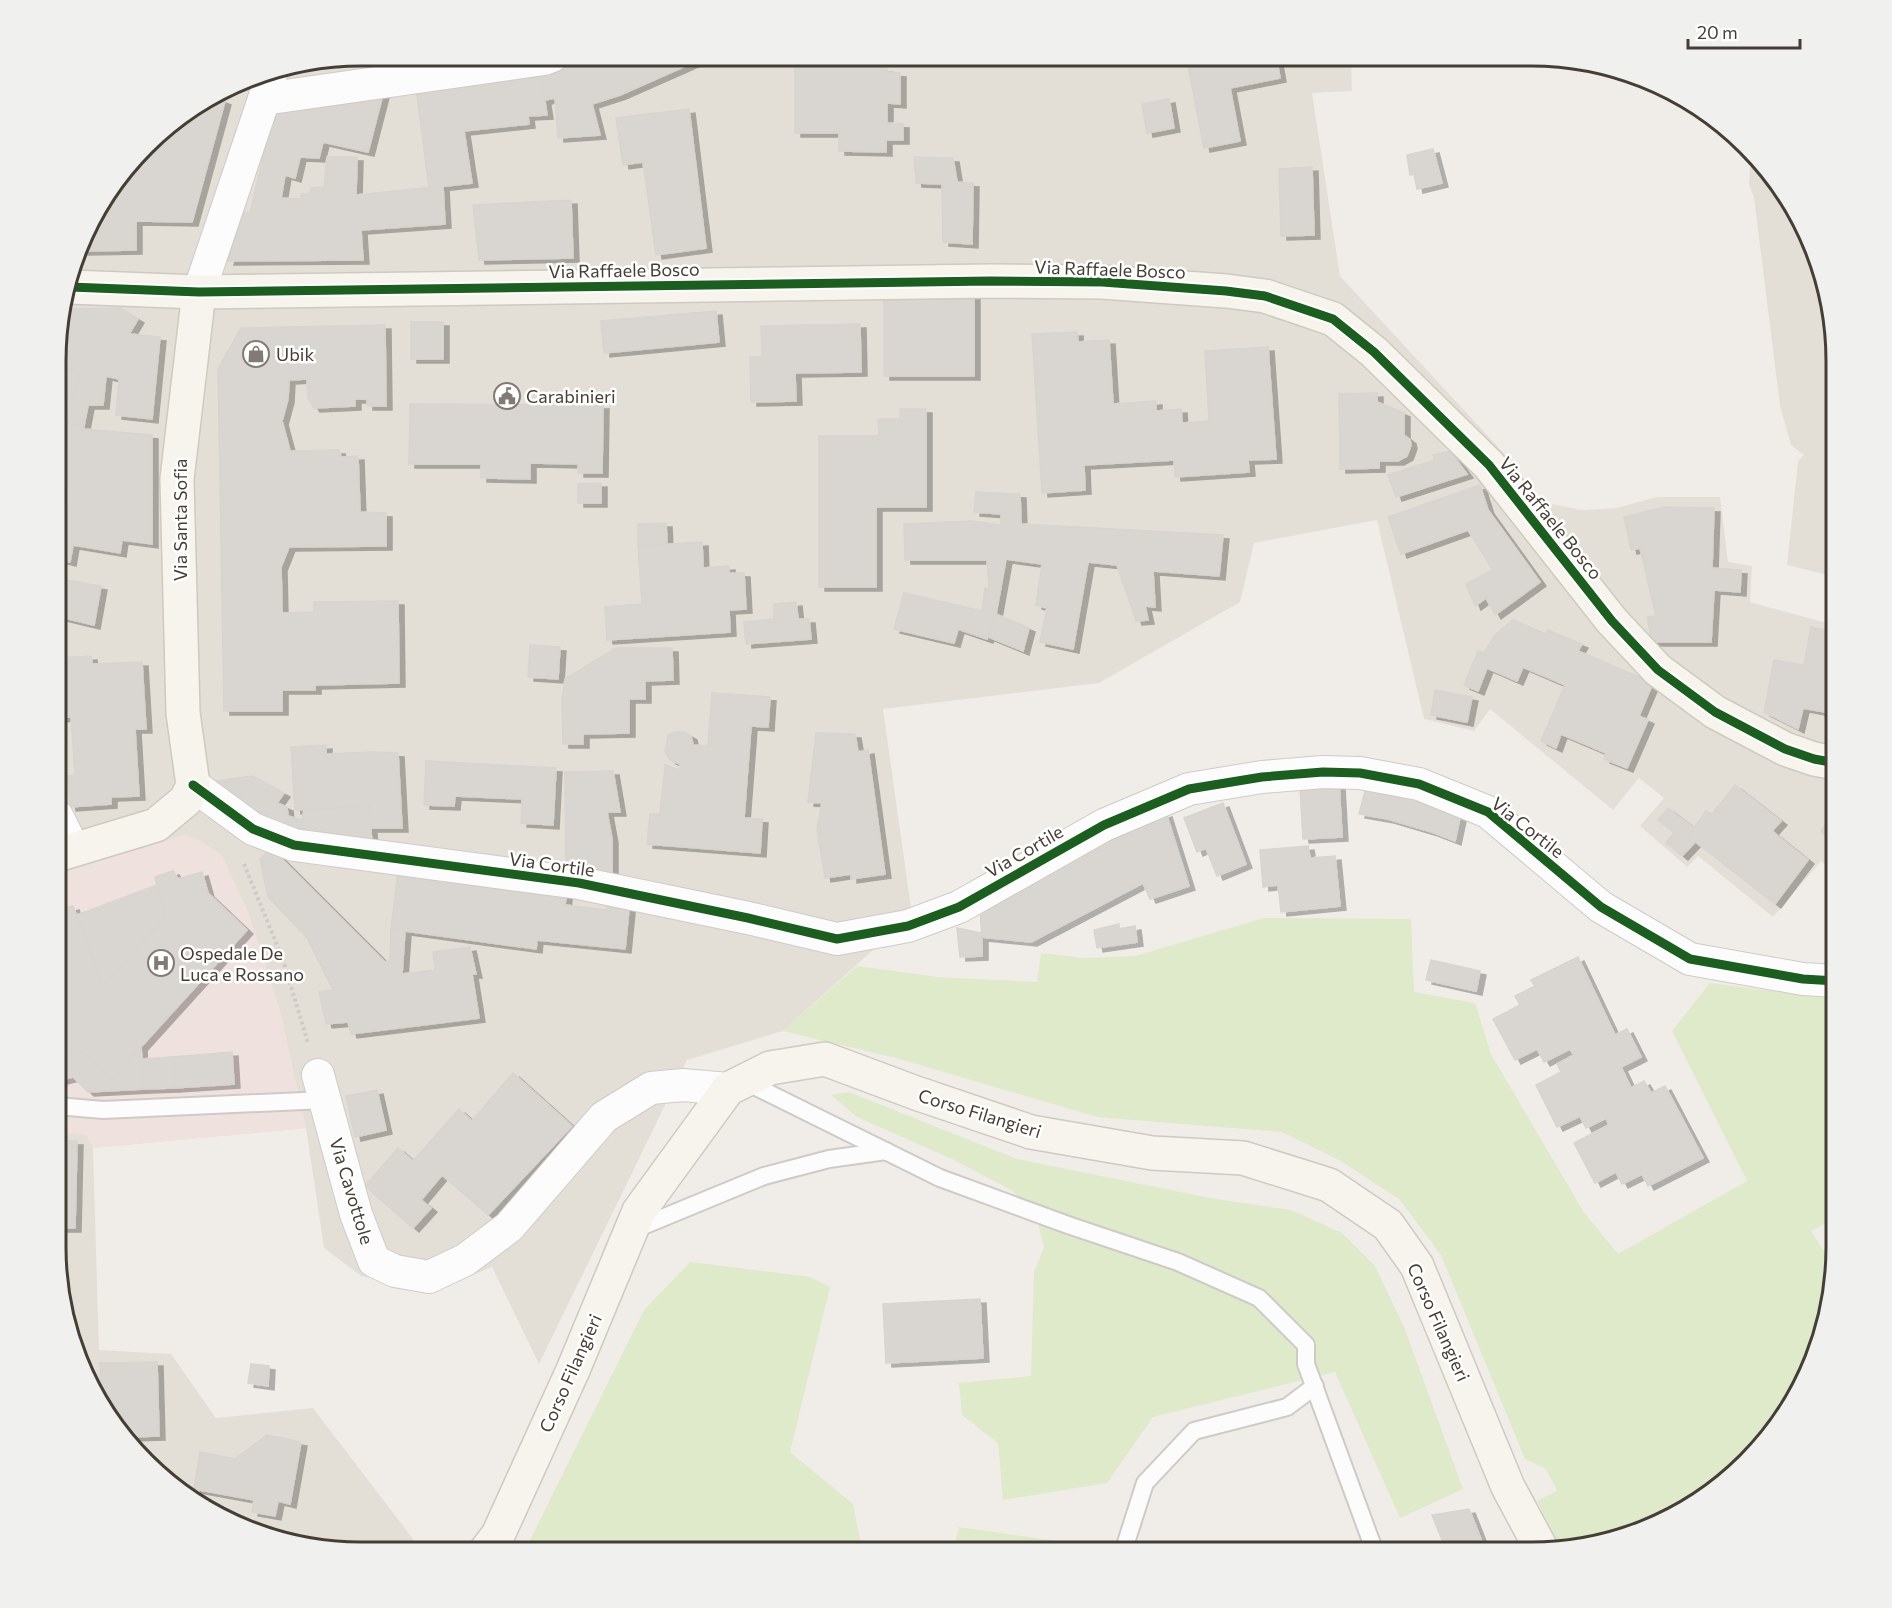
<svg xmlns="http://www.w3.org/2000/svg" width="1892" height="1608" font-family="Commissioner,sans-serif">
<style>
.residential{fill:#e4dfd6}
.medical{fill:#efe1dd}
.green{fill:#deeac9}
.building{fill:#d9d6d1;stroke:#d8d4cf;stroke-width:1.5;filter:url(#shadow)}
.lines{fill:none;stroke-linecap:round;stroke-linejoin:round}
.lane-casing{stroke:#cecbc7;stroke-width:20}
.street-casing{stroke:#cecbc7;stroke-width:34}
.secondary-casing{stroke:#cecac0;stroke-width:36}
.path{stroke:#cecbc7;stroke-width:4;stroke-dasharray:3 3;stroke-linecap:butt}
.lane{stroke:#fdfcfc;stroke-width:16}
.street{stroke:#fdfcfc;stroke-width:32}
.secondary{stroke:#f7f4ee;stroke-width:33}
.cycleway-casing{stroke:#fff;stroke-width:13}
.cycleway{stroke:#1b5e20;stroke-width:9}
.labels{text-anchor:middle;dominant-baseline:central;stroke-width:5;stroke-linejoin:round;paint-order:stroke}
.street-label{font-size:18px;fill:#453e35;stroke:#fff}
.poi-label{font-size:18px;fill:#453e35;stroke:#fff;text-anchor:start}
.rim{fill:none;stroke:#453e35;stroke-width:3}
</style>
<defs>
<filter id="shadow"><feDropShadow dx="6" dy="4" stdDeviation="0" flood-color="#0004"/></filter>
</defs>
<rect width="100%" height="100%" fill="#f0ede9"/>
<polygon class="residential" points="361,56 1351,56 1352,91 1312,93 1340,276 1499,448 1543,502 1581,510 1617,508 1657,497 1720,497 1728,562 1752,566 1750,602 1827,623 1832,576 1787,565 1798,461 1804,455 1791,445 1780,406 1754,198 1749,184 1751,151 1813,244 1836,341 1836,875 1821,861 1773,917 1698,856 1687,867 1640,826 1664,798 1639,778 1613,810 1490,709 1474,731 1424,719 1377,520 1254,543 1240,602 1099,683 883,709 912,915 783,1031 687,1060 539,1364 492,1267 438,1289 361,1276 324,1248 306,1128 93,1148 99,1350 171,1354 216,1418 313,1408 423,1552 361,1552 244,1529 145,1463 87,1382 56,1267 58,321 96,209 160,131 263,72"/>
<polygon class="medical" points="184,835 201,841 222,855 249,914 281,1013 306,1128 93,1148 86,1135 56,1132 57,874"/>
<g class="green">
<polygon points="1264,918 1411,919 1414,992 1475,1003 1491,1054 1583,1211 1618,1254 1747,1181 1672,1031 1710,983 1836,999 1836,1218 1811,1231 1833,1265 1813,1364 1747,1463 1648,1529 1561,1549 1537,1501 1557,1491 1546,1469 1525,1459 1441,1255 1400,1200 1341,1161 1282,1132 1097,1117 896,1058 783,1031 857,966 938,977 1037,982 1041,953 1084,958 1135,956"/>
<polygon points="849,1092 1017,1159 1210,1198 1291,1210 1342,1233 1375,1266 1404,1327 1463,1489 1400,1518 1335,1372 1153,1417 1107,1483 1003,1500 998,1443 962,1415 959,1383 1031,1376 1034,1272 1044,1248 1038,1223 1013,1191 954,1160 857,1117 831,1095"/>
<polygon points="690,1262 810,1277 830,1287 790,1452 853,1504 860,1540 876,1552 524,1552 644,1310"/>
<polygon points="959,1527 1084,1545 1080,1552 953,1552"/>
</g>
<g class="building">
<polygon points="376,56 375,62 355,57 361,56"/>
<polygon points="585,56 703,56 704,58 620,95 592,104 600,135 558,138 555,98 545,100 540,68"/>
<polygon points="725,56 751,56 751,57 725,59"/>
<polygon points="1129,56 1154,56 1130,61"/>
<polygon points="1186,56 1276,56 1280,78 1230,88 1240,141 1204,148"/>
<polygon points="795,67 887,68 887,72 900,73 900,104 887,103 887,123 903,124 903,140 886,140 886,152 839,151 839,133 795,133"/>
<polygon points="540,68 547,115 528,116 529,124 464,131 472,183 429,188 416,88"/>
<polygon points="384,90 368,152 323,142 319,158 300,157 295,178 285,175 281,198 301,199 301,194 311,193 311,188 324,187 327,157 357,157 356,195 443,186 445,224 361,230 363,260 228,261 242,211 250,214 275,105"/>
<polygon points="217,98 225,101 192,222 136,221 136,250 82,251 96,209 125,174 136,174 136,160 160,131"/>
<polygon points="1169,99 1174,128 1147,133 1142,104"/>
<polygon points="689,109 706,248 656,255 643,162 623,165 616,118"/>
<polygon points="1433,149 1442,183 1417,189 1414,174 1410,175 1407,155"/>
<polygon points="914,157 953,158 957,182 973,183 972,244 943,242 942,184 916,183"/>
<polygon points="1312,167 1314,235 1281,236 1279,169"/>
<polygon points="571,200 573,258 479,260 473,205"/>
<polygon points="884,293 974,294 974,376 884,376"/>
<polygon points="120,308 138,319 129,334 160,337 152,419 116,415 119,379 106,376 103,405 88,405 84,426 69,424 66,418 68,403 70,404 80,374 58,365 58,321 62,309"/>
<polygon points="716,311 719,342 604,353 601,321"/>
<rect x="411" y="322" width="32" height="37"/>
<polygon points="860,324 861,372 795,373 796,401 751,402 750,357 762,357 761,326"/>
<polygon points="385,325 386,406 367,406 367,399 355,399 355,406 314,408 308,398 307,379 289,380 288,399 282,421 290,451 339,450 341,457 358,456 360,512 386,513 386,546 289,547 281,567 282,613 314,612 314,602 398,601 399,683 315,685 315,690 282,690 282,711 224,711 218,369 241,328"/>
<polygon points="1077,332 1078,342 1109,340 1113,404 1156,401 1156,411 1181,409 1182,423 1209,421 1205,351 1268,347 1276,459 1248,460 1249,472 1175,477 1174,460 1084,465 1085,490 1042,493 1032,334"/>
<polygon points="58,365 80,374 70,404 68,403 66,418 58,404"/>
<polygon points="1377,393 1377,402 1404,413 1404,435 1410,440 1411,445 1407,456 1398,461 1379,461 1379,468 1340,469 1339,394"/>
<polygon points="58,404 66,418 65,423 58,419"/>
<polygon points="410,404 603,405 602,473 578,473 578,464 530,463 530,479 481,478 481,464 409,464"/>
<polygon points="900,409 926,409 926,507 876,507 876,587 819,587 819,436 879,436 878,419 900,419"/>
<polygon points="58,419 65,423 84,426 83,429 152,435 152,544 122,540 120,553 73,545 70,562 58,559"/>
<polygon points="1450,451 1467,474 1396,497 1388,475 1435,460 1433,455"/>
<polygon points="601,483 601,503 578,503 578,484"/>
<polygon points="1480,485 1488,510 1540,582 1495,615 1486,598 1475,606 1466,584 1493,570 1468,530 1401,554 1388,517"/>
<polygon points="976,492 1020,494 1021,524 1223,535 1219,576 1153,571 1155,607 1145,606 1148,620 1136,621 1117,565 1088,562 1073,649 1040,642 1047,608 1036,605 1042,564 1006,559 996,614 987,639 958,629 954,643 894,629 904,593 982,611 985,588 989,589 987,560 905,560 904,524 972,521 1001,525 1001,514 974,512"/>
<polygon points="1664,507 1714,508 1712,568 1741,570 1740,592 1714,590 1711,642 1652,642 1647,617 1656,616 1640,548 1631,550 1624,517"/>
<polygon points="666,523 667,544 638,546 638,524"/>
<polygon points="702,542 703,568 729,566 729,573 744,573 746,609 729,610 730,632 607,640 605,607 642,604 638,546"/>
<polygon points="67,580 101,586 94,625 60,617"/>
<polygon points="796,602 798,619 809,619 811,639 746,644 744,622 774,619 774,604"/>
<polygon points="996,614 1029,628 1023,651 989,637"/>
<polygon points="1513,620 1546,634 1548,630 1582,644 1578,651 1653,683 1639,716 1648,720 1627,768 1604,759 1606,753 1561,734 1556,748 1541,741 1565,685 1523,667 1517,681 1487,668 1478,691 1464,685 1478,651 1484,653 1495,635"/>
<polygon points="1836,622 1836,714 1803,708 1798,729 1764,712 1774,660 1804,665 1811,627 1834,632"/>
<polygon points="530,645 560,647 558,679 528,677"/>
<polygon points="616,648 672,648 673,680 645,681 645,699 629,699 629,733 583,734 583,744 563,744 562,699 565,679"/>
<polygon points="91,656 92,664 142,662 146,729 135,729 139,796 111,797 111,804 70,807 68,776 75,775 71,717 57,718 57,658"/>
<polygon points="1435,690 1472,697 1467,722 1431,715"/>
<polygon points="712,693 770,697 768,727 751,726 744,818 762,819 760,853 647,844 650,814 660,814 665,765 680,770 680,764 670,760 665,752 668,735 674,732 684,732 691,736 693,745 708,746"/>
<polygon points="816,733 855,734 858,752 868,750 885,874 851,879 851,874 825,878 817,830 822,803 808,802"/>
<polygon points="326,745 326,754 373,752 398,753 402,828 371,828 369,806 295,810 291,747"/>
<polygon points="426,761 556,768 553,825 521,823 522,799 455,796 454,806 424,805"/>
<polygon points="613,771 620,812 607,812 612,839 612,875 566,875 565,772"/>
<polygon points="252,776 284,793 277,803 287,807 288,816 302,820 299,835 221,798 215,781"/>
<polygon points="1339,784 1342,837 1303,839 1300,787"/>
<polygon points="1735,785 1781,821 1772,831 1808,860 1775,904 1688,836 1706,811 1712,814"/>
<polygon points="1366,787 1444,805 1461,813 1455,841 1432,832 1388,819 1359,814"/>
<polygon points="1223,803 1246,864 1217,876 1206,848 1197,852 1184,818"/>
<polygon points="369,806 372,844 299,835 304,810"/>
<polygon points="1668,808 1694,828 1688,836 1695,842 1682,856 1666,843 1674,833 1658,820"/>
<polygon points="1836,812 1836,848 1821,831"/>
<polygon points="1166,813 1189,886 1150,899 1143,883 1031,942 982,937 980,910 1114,831"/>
<polygon points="1308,846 1310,858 1335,856 1340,906 1281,912 1278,885 1263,887 1260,850"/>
<polygon points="271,848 385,962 390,961 391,929 405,931 402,974 435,970 433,952 470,947 476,974 472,974 479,1018 351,1034 348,1022 326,1024 319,992 333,990 307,938 268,897 260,859"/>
<polygon points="398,870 567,888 565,905 607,910 608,897 630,899 625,949 537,940 536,949 391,929"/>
<polygon points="173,871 178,879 202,872 208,893 247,930 111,1080 79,1049 57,1056 57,911 73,906 103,986 166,916 155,877"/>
<polygon points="157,885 166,916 103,986 77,915"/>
<polygon points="1119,924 1119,929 1135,926 1137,942 1097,948 1094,930"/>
<polygon points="957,928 982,933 982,956 960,957"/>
<polygon points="1578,957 1615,1035 1627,1029 1641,1057 1621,1067 1631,1088 1644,1081 1651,1093 1665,1086 1703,1158 1648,1186 1642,1174 1622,1184 1616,1172 1595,1183 1574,1143 1609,1125 1606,1118 1586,1128 1580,1116 1557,1127 1536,1085 1561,1072 1557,1064 1574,1055 1570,1049 1544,1062 1537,1049 1515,1060 1493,1019 1520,1005 1515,996 1535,986 1531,980"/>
<polygon points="1431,960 1480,971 1476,991 1426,980"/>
<polygon points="141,1047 144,1089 88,1092 73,1077 57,1081 57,1056 79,1049 111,1080"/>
<polygon points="232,1052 234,1084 174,1088 173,1057"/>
<polygon points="173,1057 174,1088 144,1089 142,1059"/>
<polygon points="513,1073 572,1126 488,1215 442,1175 421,1200 431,1208 413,1228 365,1186 398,1148 413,1161 459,1109 472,1121"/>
<polygon points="377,1090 386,1130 355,1137 346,1096"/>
<polygon points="56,1141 77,1141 75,1228 56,1228"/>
<polygon points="980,1299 983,1358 886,1363 883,1304"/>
<polygon points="157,1362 159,1436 126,1437 101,1402 100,1363"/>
<polygon points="251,1364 269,1366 268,1386 248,1383"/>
<polygon points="267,1435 301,1442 290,1504 278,1501 275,1516 252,1512 254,1500 194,1489 200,1452 235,1459"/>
<polygon points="1469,1509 1486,1552 1426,1552 1444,1545 1432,1515"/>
</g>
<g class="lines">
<defs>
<g id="lane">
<polyline points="744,1081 940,1178 1068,1225 1178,1262 1259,1298 1306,1345 1306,1364 1375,1552"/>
<polyline points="57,1106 103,1110 325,1100"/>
<polyline points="633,1230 764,1176 829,1159 886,1151"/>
<polyline points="1123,1552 1145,1483 1194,1431 1287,1407 1315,1386"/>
</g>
<g id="street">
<polyline points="264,99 544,59 552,56"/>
<polyline points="199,292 264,99 272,70"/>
<polyline points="193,785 253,829 294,845 579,883 748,918 837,939 908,926 959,907 1104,825 1189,789 1262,777 1323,772 1360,773 1419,784 1488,812 1601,907 1690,959 1803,979 1836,981"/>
<polyline points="57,816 74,850"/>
<polyline points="318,1075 356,1214 374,1261 395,1271 429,1277 465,1260 509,1227 604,1117 651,1088 683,1085 728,1089"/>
</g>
<g id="secondary">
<polyline points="70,287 199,292 990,281 1102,282 1226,291 1265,296 1333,319 1374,352 1489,465 1612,621 1658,670 1715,712 1785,749 1814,759 1836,763"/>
<polyline points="57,855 156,825 186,800 193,785 183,713 177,479 199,292"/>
<polyline points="485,1552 498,1535 573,1370 639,1211 728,1089 770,1068 825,1059 916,1093 1031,1132 1152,1153 1243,1158 1329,1185 1388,1225 1417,1266 1508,1487 1543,1552"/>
</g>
</defs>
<use href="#lane" class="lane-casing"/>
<use href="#street" class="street-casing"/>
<use href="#secondary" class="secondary-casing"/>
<polyline class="path" points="244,864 283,960 308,1043"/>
<use href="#lane" class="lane"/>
<use href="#street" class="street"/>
<use href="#secondary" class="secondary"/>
<defs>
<g id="cycleway">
<polyline points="70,287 199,292 990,281 1102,282 1226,291 1265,296 1333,319 1374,352 1489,465 1612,621 1658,670 1715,712 1785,749 1814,759 1836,763"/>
<polyline points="193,785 253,829 294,845 579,883 748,918 837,939 908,926 959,907 1104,825 1189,789 1262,777 1323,772 1360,773 1419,784 1488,812 1601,907 1690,959 1803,979 1836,981"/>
</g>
</defs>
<use href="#cycleway" class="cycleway-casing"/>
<use href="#cycleway" class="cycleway"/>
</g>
<defs>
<symbol id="shop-ring" viewBox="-11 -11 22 22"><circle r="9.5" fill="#fff" stroke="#817b74" stroke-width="1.5"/><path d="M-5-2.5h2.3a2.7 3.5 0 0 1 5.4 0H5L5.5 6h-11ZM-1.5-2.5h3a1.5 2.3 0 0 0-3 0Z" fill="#817b74"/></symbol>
<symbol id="civic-ring" viewBox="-11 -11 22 22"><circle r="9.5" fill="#fff" stroke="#817b74" stroke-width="1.5"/><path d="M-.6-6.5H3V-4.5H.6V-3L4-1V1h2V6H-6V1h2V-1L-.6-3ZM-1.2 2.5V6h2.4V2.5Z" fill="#817b74"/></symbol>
<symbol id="hospital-ring" viewBox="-11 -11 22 22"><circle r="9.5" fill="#fff" stroke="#817b74" stroke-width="1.5"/><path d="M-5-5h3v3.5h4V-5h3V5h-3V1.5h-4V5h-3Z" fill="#817b74"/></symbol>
</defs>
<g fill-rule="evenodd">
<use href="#shop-ring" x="241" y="339" width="30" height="30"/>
<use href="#civic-ring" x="492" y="381" width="30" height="30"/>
<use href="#hospital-ring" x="146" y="948" width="30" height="30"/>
</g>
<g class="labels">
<g class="street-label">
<text transform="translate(1110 269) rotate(2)">Via Raffaele Bosco</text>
<text transform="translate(624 270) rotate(-1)">Via Raffaele Bosco</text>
<text transform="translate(1551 518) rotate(51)">Via Raffaele Bosco</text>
<text transform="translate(180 520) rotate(-90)">Via Santa Sofia</text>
<text transform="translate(1528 827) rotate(38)">Via Cortile</text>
<text transform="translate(1024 851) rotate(-30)">Via Cortile</text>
<text transform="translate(552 864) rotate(8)">Via Cortile</text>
<text transform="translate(980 1113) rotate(17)">Corso Filangieri</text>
<text transform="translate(352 1191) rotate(73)">Via Cavottole</text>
<text transform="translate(1439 1322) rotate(66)">Corso Filangieri</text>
<text transform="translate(570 1373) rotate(-66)">Corso Filangieri</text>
</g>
<g class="poi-label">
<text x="276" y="354">Ubik</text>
<text x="526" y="396">Carabinieri</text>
<text x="180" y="953">Ospedale De<tspan x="180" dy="21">Luca e Rossano</tspan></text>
</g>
</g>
<path d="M0 0H1892V1608H0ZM361 66H1531A295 295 0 0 1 1826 361V1247A295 295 0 0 1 1531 1542H361A295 295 0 0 1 66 1247V361A295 295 0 0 1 361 66Z" fill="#f0f0ef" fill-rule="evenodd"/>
<path class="rim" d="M361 66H1531A295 295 0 0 1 1826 361V1247A295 295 0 0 1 1531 1542H361A295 295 0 0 1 66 1247V361A295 295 0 0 1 361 66Z"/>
<path d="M1688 39v9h112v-9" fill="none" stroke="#453e35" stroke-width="3"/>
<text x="1697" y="39" font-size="18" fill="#453e35" stroke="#ffffff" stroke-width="4.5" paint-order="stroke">20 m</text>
</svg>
